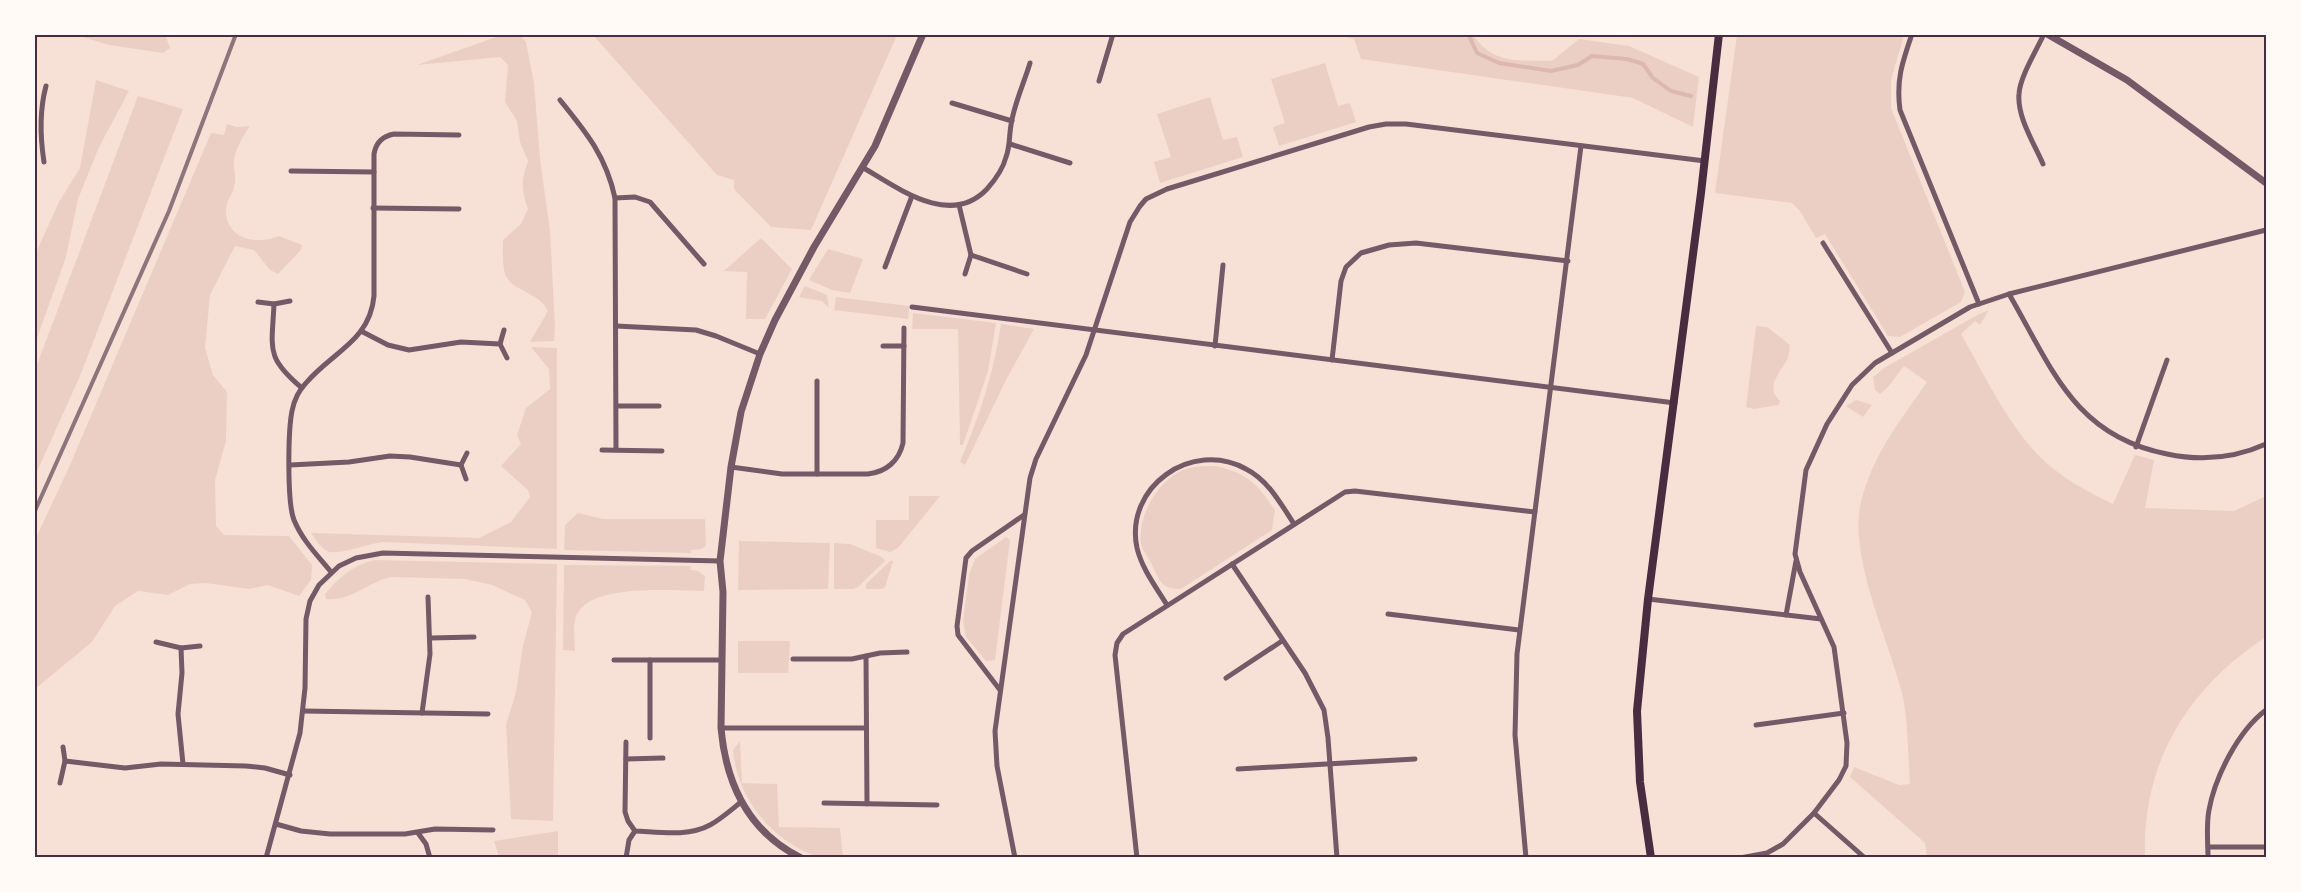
<svg xmlns="http://www.w3.org/2000/svg" width="2301" height="892" font-family="Raleway,sans-serif">
<style>
.green{fill:#ebcfc5}
.lines{fill:none;stroke-linecap:round;stroke-linejoin:round}
.stream{stroke:#dcb8b0;stroke-width:4}
.minor{stroke:#755966;stroke-width:5}
.tertiary{stroke:#755966;stroke-width:7}
.primary{stroke:#4a2c40;stroke-width:8}
.rail{stroke:#8f747c;stroke-width:4}
.neatline{fill:none;stroke:#4a2c40;stroke-width:2}
</style>
<rect width="100%" height="100%" fill="#f7e1d7"/>
<g class="green">
<polygon points="76,35 153,34 166,37 170,48 163,53 109,45"/>
<path d="M 502,35 L 525,35 L 522,38 L 526,42 L 534,83 L 540,159 L 550,231 L 555,327 L 554,341 L 530,342 L 548,311 C 540,292 511,291 505,274 C 502,263 503,251 503,240 L 521,224 L 528,209 C 521,189 521,181 528,161 L 520,142 L 517,121 L 505,102 L 508,65 L 500,57 L 417,65 Z"/>
<polygon points="593,35 897,35 811,230 771,227 734,189 734,180 717,175"/>
<path d="M 1335,35 L 1473,35 C 1494,65 1519,60 1552,61 L 1579,39 L 1629,46 L 1699,77 L 1693,127 L 1633,98 L 1361,59 L 1354,39 Z"/>
<polygon points="1737,35 1904,35 1891,80 1891,108 1965,292 1961,302 1900,337 1888,336 1825,234 1816,238 1800,211 1792,203 1715,193"/>
<polygon points="1325,63 1338,106 1350,103 1356,122 1279,146 1273,127 1285,123 1271,79"/>
<polygon points="96,80 129,91 99,147 78,199 66,257 35,344 35,255 59,202 80,168"/>
<polygon points="138,96 183,109 80,376 35,476 35,370"/>
<polygon points="1210,97 1223,140 1237,137 1243,157 1160,183 1154,162 1171,157 1157,114"/>
<path d="M 227,124 L 237,127 L 250,126 C 244,135 236,147 234,159 C 233,168 237,178 234,187 C 232,196 225,202 226,212 C 227,240 258,245 279,236 L 302,245 L 301,250 L 278,274 L 270,270 L 254,250 L 235,246 L 210,295 L 205,348 L 213,375 L 227,392 L 226,441 L 215,480 L 216,526 L 224,535 L 289,536 L 312,565 L 311,580 L 299,596 L 268,585 L 249,589 L 206,583 L 190,584 L 168,595 L 138,591 L 115,606 L 92,642 L 35,689 L 35,540 L 70,465 L 211,133 L 224,135 Z"/>
<polygon points="761,238 792,269 765,319 746,319 747,272 724,271"/>
<polygon points="828,249 863,259 850,293 832,290 809,280"/>
<polygon points="805,286 827,295 829,308 822,301 799,297"/>
<polygon points="836,297 909,306 908,319 834,310"/>
<path d="M 1989,310 L 1980,325 L 1975,321 L 1961,334 C 1986,377 2007,424 2042,459 C 2062,478 2088,492 2113,504 L 2135,455 L 2154,460 L 2145,508 L 2234,511 L 2266,496 L 2266,637 C 2188,688 2142,762 2145,857 L 1927,857 L 1925,843 L 1850,777 L 1854,767 L 1899,785 L 1910,784 C 1908,757 1908,717 1902,693 C 1888,639 1848,555 1861,502 C 1872,456 1901,419 1927,382 L 1904,366 L 1888,387 L 1880,394 L 1875,390 L 1873,377 L 1884,368 L 1979,314 Z"/>
<polygon points="913,313 996,323 988,371 963,445 960,445 958,329 912,329"/>
<path d="M 1001,324 L 1034,329 L 1007,378 L 965,465 L 960,462 C 979,417 994,373 1001,324 Z"/>
<path d="M 1756,326 L 1767,327 L 1789,344 C 1795,366 1759,380 1780,401 L 1779,405 L 1754,409 L 1746,407 Z"/>
<path d="M 531,347 L 557,348 L 557,549 L 382,542 C 368,544 337,556 327,551 C 321,548 315,539 311,533 L 479,538 L 511,522 L 530,497 L 528,490 L 501,466 L 521,444 L 517,435 L 526,408 L 550,389 L 549,369 Z"/>
<polygon points="1856,400 1872,405 1863,417 1846,406"/>
<path d="M 1216,466 C 1249,474 1256,483 1275,510 L 1272,530 L 1181,589 C 1161,589 1160,581 1152,565 C 1149,558 1142,550 1141,544 C 1137,518 1156,484 1179,472 C 1190,466 1203,466 1216,466 Z"/>
<polygon points="909,496 940,496 898,548 890,552 876,548 876,520 909,520"/>
<polygon points="578,513 603,519 705,519 706,545 702,549 691,550 691,553 564,550 565,525"/>
<polygon points="1006,537 1010,540 995,660 986,661 966,637 963,621 969,575 975,559"/>
<polygon points="739,541 830,543 828,589 738,590"/>
<polygon points="834,543 850,544 882,557 885,561 858,587 853,589 834,589"/>
<path d="M 374,560 L 557,564 L 553,821 L 511,819 L 506,725 L 516,692 L 523,646 L 532,612 L 525,600 L 492,585 L 465,579 L 391,577 C 368,582 350,602 326,599 L 325,594 C 338,578 353,565 374,560 Z"/>
<polygon points="890,561 893,561 885,587 882,589 866,589 866,584"/>
<path d="M 564,565 L 691,566 L 691,570 L 698,571 L 705,576 L 704,591 C 673,591 593,583 577,614 C 572,623 575,640 575,651 L 563,650 Z"/>
<polygon points="738,641 790,641 788,673 738,673"/>
<path d="M 740,741 L 742,783 L 777,784 L 779,827 L 840,828 L 843,857 C 835,858 826,859 819,857 C 772,842 737,798 733,750 Z"/>
<polygon points="558,831 558,857 499,857 494,841"/>
</g>
<g class="lines">
<polyline class="stream" points="1468,34 1477,53 1499,63 1551,71 1578,65 1592,56 1627,59 1643,64 1653,78 1671,91 1691,96"/>
<g class="minor">
<path d="M 1912,34 C 1902,63 1896,80 1900,110 L 1979,304"/>
<polyline points="1099,81 1113,34"/>
<path d="M 560,100 C 586,132 606,156 615,198 L 616,450"/>
<polyline points="952,103 1012,121"/>
<polyline points="1010,144 1070,163"/>
<path d="M 44,162 C 40,136 39,112 46,86"/>
<path d="M 2043,164 C 2034,143 2017,117 2019,94 C 2020,77 2036,51 2044,34"/>
<path d="M 862,167 C 898,188 950,228 987,189 C 995,180 1003,169 1006,157 C 1010,147 1009,136 1011,125 C 1014,104 1024,83 1030,63"/>
<polyline points="291,171 374,172"/>
<polyline points="615,198 635,197 650,202 704,264"/>
<polyline points="959,205 971,255 1027,274"/>
<polyline points="373,208 459,209"/>
<polyline points="1823,243 1892,353"/>
<polyline points="885,267 912,196"/>
<polyline points="965,274 971,255"/>
<path d="M 2009,294 C 2052,368 2074,436 2167,454 C 2200,461 2235,458 2266,444"/>
<polyline points="258,302 274,304 290,301"/>
<path d="M 274,304 C 272,349 265,357 302,388"/>
<polyline points="912,307 1675,403"/>
<polyline points="616,326 696,330 716,336 760,354"/>
<polyline points="504,330 500,344 507,358"/>
<polyline points="361,331 388,345 409,350 461,342 500,344"/>
<polyline points="883,346 904,346"/>
<polyline points="1215,346 1223,265"/>
<polyline points="1332,360 1341,281 1346,267 1361,253 1389,245 1416,243 1568,261"/>
<polyline points="617,406 659,406"/>
<polyline points="2136,447 2167,360"/>
<polyline points="602,450 662,451"/>
<polyline points="290,465 349,462 390,456 410,457 461,465"/>
<path d="M 731,467 L 782,474 L 868,474 C 886,472 899,461 903,443 L 904,328"/>
<polyline points="817,474 817,381"/>
<polyline points="466,479 461,465 467,453"/>
<polyline points="1232,564 1305,673 1324,710 1328,738 1337,858"/>
<path d="M 331,572 C 318,556 302,540 294,520 C 287,503 288,431 292,411 C 294,401 299,390 306,383 C 332,352 370,341 374,296 L 374,154 C 376,142 383,136 394,134 L 459,135"/>
<polyline points="1648,599 1821,619"/>
<path d="M 1167,605 C 1156,587 1142,569 1137,548 C 1124,487 1192,439 1246,469 C 1268,480 1281,504 1294,524"/>
<polyline points="1388,614 1519,630"/>
<polyline points="1786,615 1796,561"/>
<polyline points="431,638 474,637"/>
<polyline points="156,642 181,648 200,646"/>
<polyline points="181,648 182,673 178,714 183,764"/>
<polyline points="866,656 867,804"/>
<polyline points="793,659 852,659 880,653 907,652"/>
<polyline points="614,660 722,660"/>
<polyline points="1226,678 1282,641"/>
<polyline points="1000,690 958,635 957,626 966,558 972,551 1024,515"/>
<polyline points="303,711 488,714"/>
<polyline points="422,713 430,654 428,597"/>
<polyline points="1756,725 1844,713"/>
<polyline points="721,728 866,728"/>
<polyline points="650,738 650,660"/>
<path d="M 626,742 L 625,812 L 628,821 L 635,831 C 659,832 688,837 710,825 C 721,819 731,810 741,802"/>
<polyline points="626,759 663,758"/>
<polyline points="65,761 125,768 161,764 246,766 265,768 290,775"/>
<polyline points="1238,769 1415,759"/>
<polyline points="60,783 65,761 63,747"/>
<polyline points="824,803 937,805"/>
<polyline points="1814,813 1865,858"/>
<polyline points="276,824 301,831 330,834 405,834 435,829 493,830"/>
<polyline points="418,833 426,844 430,858"/>
<polyline points="2208,847 2266,847"/>
<polyline points="266,858 300,733 305,688 306,619 310,601 319,585 339,566 356,558 383,553 720,561"/>
<polyline points="626,858 629,840 635,831"/>
<polyline points="1015,858 997,766 995,731 1030,478 1036,459 1086,355 1130,222 1140,206 1146,199 1167,189 1369,127 1386,124 1406,124 1705,161"/>
<polyline points="1137,858 1115,655 1117,643 1123,634 1345,492 1355,491 1535,512"/>
<polyline points="1526,858 1515,735 1517,654 1581,146"/>
<polyline points="1740,858 1767,853 1783,844 1814,813 1839,780 1846,766 1847,743 1834,647 1800,572 1795,554 1806,470 1827,424 1852,385 1875,363 1970,307 2009,294 2266,230"/>
<path d="M 2208,858 C 2208,842 2206,825 2209,810 C 2215,777 2238,731 2266,710"/>
</g>
<g class="tertiary">
<polyline points="2047,34 2127,80 2266,183"/>
<path d="M 801,858 C 749,832 726,784 721,728 L 723,592 L 720,561 L 731,467 L 741,412 L 760,354 L 775,320 L 814,247 L 875,146 L 923,34"/>
</g>
<polyline class="primary" points="1651,858 1640,782 1637,711 1648,599 1701,193 1719,34"/>
<polyline class="rail" points="34,513 169,211 236,34"/>
</g>
<rect width="2301" height="892" fill="none" stroke="#fffaf5" stroke-width="72"/>
<rect x="36" y="36" width="2229" height="820" class="neatline"/>
</svg>
